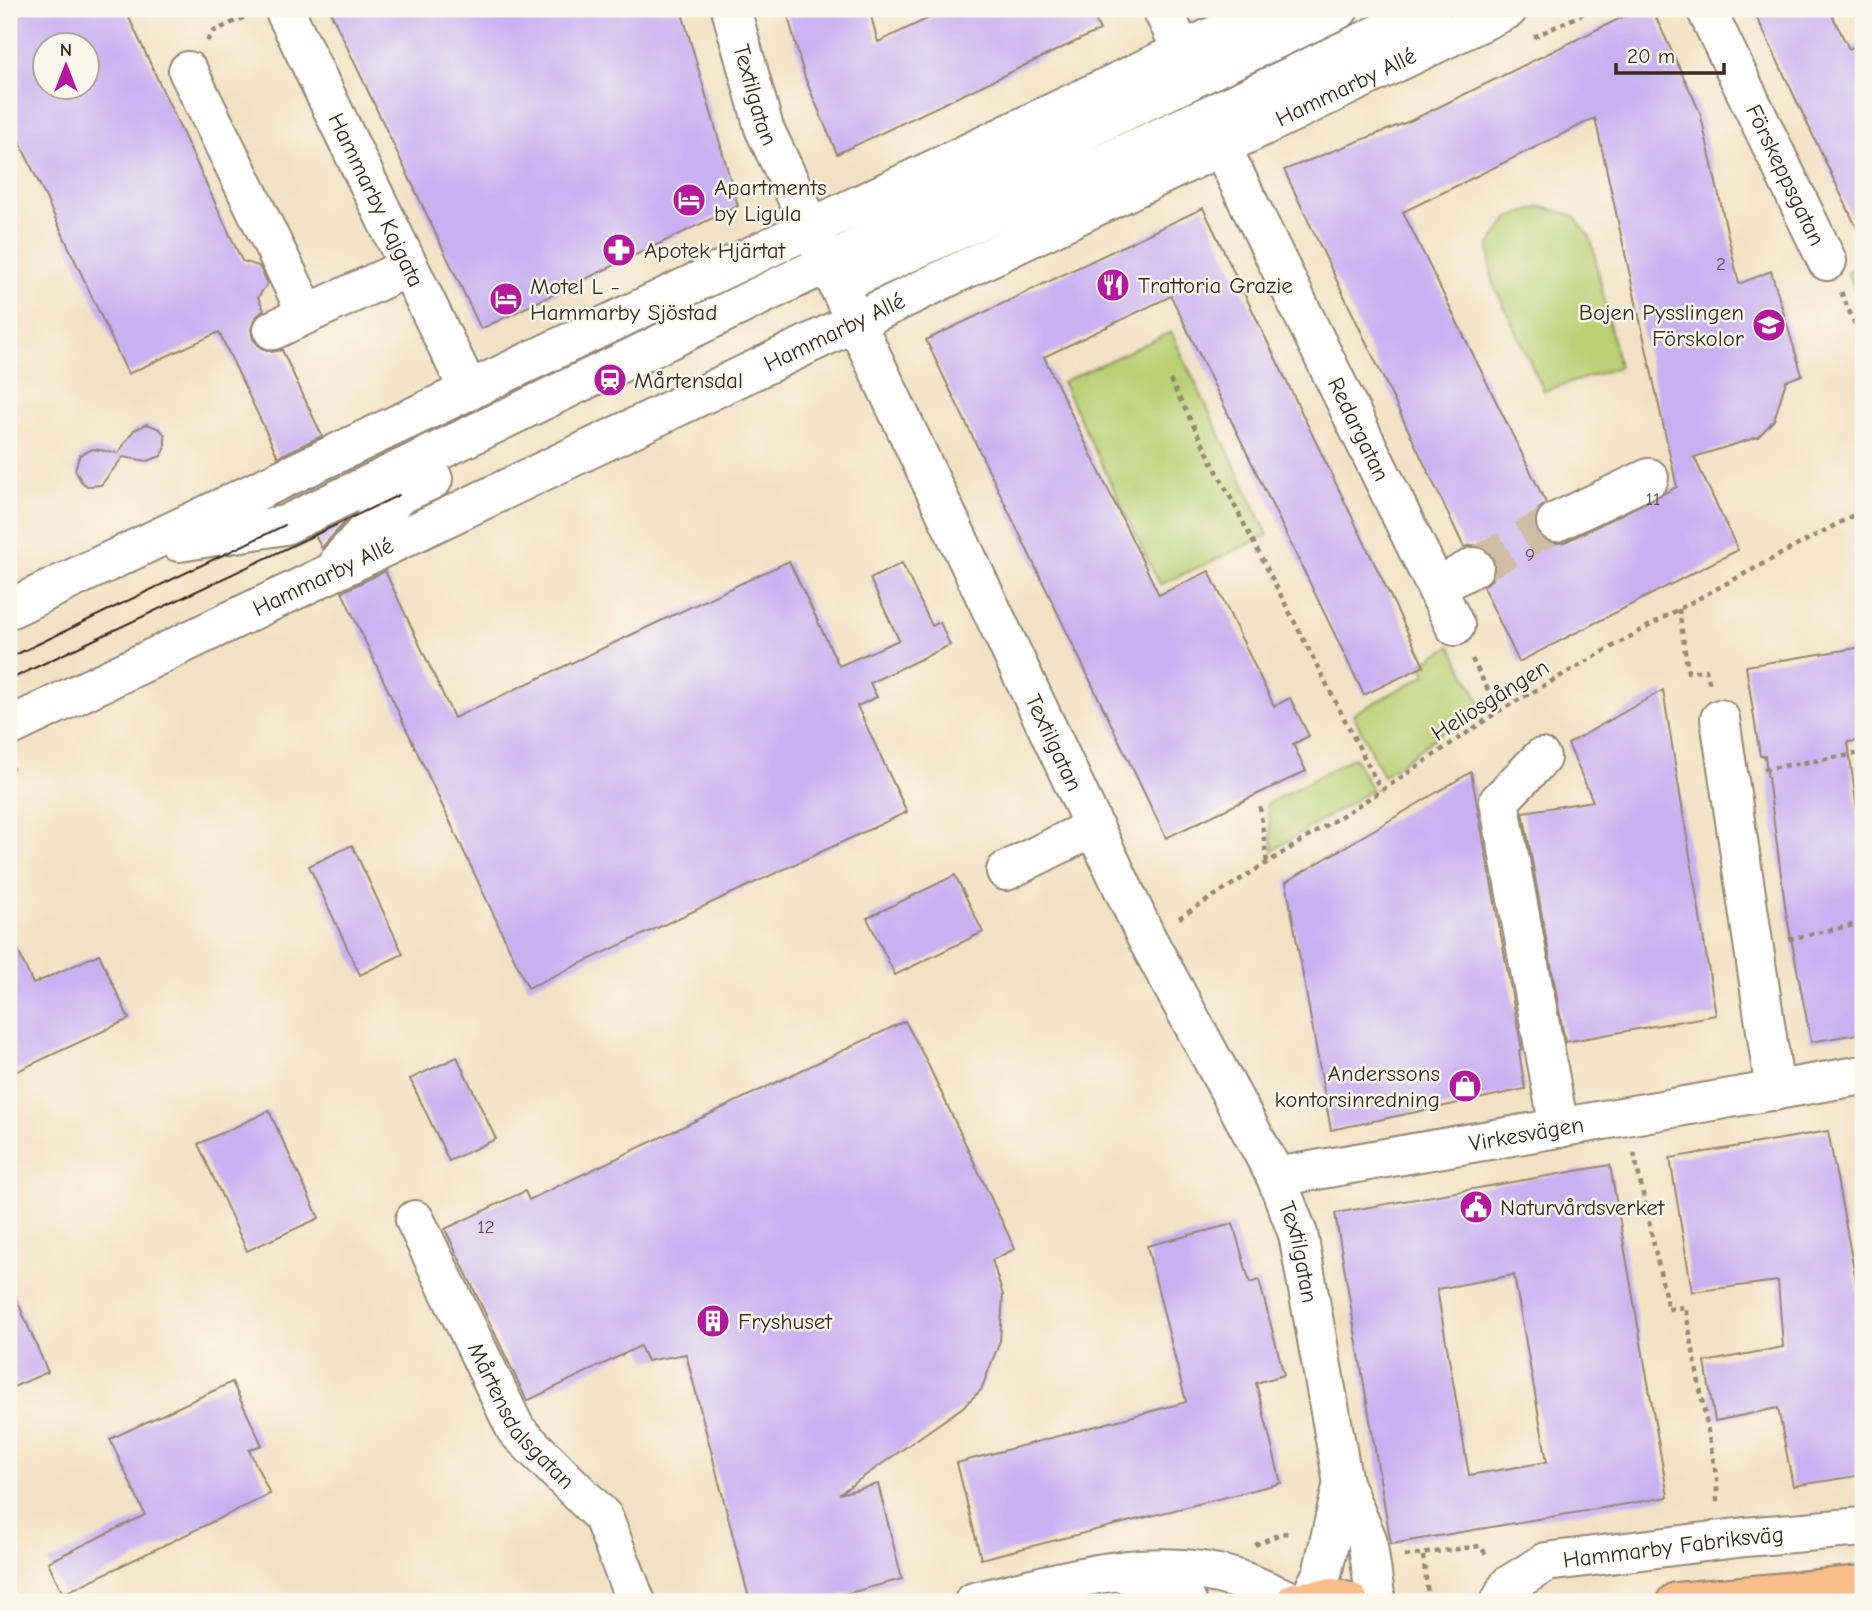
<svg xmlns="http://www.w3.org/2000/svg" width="1872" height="1611" font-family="'Comic Neue',sans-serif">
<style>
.green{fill:#b9d075;stroke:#7a7d4a;stroke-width:2}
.building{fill:#c8b1f1;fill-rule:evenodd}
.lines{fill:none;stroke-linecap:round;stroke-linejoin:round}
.minor-tunnel{stroke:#cdbda4;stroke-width:38;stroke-dasharray:38 19;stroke-linecap:butt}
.minor-casing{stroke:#968672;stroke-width:42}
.major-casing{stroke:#968672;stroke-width:42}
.path{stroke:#968672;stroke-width:4.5;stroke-dasharray:5 5;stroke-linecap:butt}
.minor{stroke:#fff;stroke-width:38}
.major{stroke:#f8bd89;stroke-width:38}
.tram{stroke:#3b2a1e;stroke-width:2}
.labels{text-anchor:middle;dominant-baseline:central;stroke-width:5;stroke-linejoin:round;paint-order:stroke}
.number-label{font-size:19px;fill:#5e4c53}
.street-label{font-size:23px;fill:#3b2a1e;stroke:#fbf7ec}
.poi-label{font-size:23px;fill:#3b2a1e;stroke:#fbf7ec;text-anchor:start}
</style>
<rect width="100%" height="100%" fill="#fbf7ec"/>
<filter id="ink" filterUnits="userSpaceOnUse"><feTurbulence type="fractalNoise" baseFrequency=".0143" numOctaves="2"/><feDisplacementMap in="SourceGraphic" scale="14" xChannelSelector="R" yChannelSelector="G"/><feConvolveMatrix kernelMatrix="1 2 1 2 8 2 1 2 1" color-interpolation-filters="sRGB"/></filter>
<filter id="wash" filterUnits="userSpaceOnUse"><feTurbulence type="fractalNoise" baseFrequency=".00686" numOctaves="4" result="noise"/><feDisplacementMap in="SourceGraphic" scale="28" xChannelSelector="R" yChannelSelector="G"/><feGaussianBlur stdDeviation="1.57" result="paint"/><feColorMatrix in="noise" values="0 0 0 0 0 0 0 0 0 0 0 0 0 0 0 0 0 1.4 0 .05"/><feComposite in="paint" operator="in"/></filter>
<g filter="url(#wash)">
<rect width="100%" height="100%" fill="#f2e2c5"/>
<g class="green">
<polygon points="1541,207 1573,215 1591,239 1619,367 1544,391 1492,281 1489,246 1509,218"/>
<polygon points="1863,264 1863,308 1847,272"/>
<polygon points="1171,332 1268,535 1160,585 1062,382"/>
<polygon points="1451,646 1481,704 1383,776 1353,714 1426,675 1422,663"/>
<polygon points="1354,757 1372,790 1273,850 1267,804"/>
</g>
<g id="blocks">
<g class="building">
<path d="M 9,9 L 125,9 L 242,261 L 259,266 L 268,283 L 258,297 L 264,310 L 255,318 L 251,329 L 253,339 L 261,348 L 272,352 L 282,350 L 322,436 L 278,457 L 219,332 L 128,374 L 9,119 ZM 46,46 L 88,46 L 88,88 L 46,88 Z"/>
<polygon points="329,9 681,9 738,206 481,329"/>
<polygon points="786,9 869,9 878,42 948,9 1090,9 1100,30 837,154 805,78"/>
<path d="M 1639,9 L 1652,9 L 1700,112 L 1739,284 L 1771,271 L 1802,375 L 1786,381 L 1774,420 L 1758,437 L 1694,457 L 1738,550 L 1519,662 L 1483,587 L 1493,578 L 1496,569 L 1494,557 L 1485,548 L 1474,545 L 1464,547 L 1284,170 L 1410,121 ZM 1595,118 L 1677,487 L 1565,542 L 1554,544 L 1543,540 L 1536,531 L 1534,520 L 1538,510 L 1546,503 L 1403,212 Z"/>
<polygon points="1753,9 1829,9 1849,49 1863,42 1863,241"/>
<polygon points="1203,208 1424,666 1364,695 1171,296 1044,357 1159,595 1209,571 1274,706 1290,698 1309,736 1293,744 1306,771 1166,838 926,340"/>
<polygon points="147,424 160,429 165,435 165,449 161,456 148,461 123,457 101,485 87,486 81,481 75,469 80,455 93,449 118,453 134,430"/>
<polygon points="348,519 324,545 322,549 315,535"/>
<polygon points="789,561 839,666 899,640 870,579 902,563 932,626 940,622 950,645 870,683 877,697 857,706 907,812 528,988 342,592 385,571 454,718"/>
<polygon points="1863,647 1863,740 1848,742 1863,856 1863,1033 1811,1042 1786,912 1765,756 1760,756 1746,666"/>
<polygon points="1663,690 1716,1015 1565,1042 1523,812 1593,801 1568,744"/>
<polygon points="1471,772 1522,1050 1519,1051 1525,1089 1331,1130 1286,882"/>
<polygon points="352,845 403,954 360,975 309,866"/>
<polygon points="955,875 983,932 895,975 867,918"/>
<polygon points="9,931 33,984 99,954 129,1019 9,1075"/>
<polygon points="905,1021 925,1058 1015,1249 992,1260 1003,1295 1000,1341 981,1390 963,1407 839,1494 878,1484 902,1579 815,1602 750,1602 686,1354 647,1361 640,1346 527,1401 445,1229 525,1191 529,1200"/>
<polygon points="457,1057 496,1139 449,1161 410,1079"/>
<polygon points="269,1111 319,1218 247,1251 198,1144"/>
<polygon points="1828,1131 1863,1318 1863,1475 1793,1486 1778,1408 1715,1421 1705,1362 1783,1347 1778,1281 1692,1292 1670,1158"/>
<path d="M 1610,1165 L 1668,1497 L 1391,1544 L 1335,1213 ZM 1514,1275 L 1547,1462 L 1469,1475 L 1437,1289 Z"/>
<polygon points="1233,1224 1250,1283 1259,1280 1284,1375 1256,1383 1281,1483 981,1559 957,1463 1186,1402 1147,1246"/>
<polygon points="9,1282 48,1372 9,1389"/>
<polygon points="232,1382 262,1445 249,1450 270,1494 63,1594 48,1562 145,1515 110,1439"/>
</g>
</g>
</g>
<g filter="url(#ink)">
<use href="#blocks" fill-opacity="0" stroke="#968672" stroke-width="2"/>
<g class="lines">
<polyline class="minor-tunnel" points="1474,567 1556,522"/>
<defs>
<g id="minor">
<path id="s1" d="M 284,9 L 469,391"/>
<path id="s2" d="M 731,9 L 764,128 L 1147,939 L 1276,1177 L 1298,1234 L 1343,1483 L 1367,1539 L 1376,1602"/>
<polyline points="1162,9 1183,52"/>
<path id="s3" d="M 1706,9 L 1827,261"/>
<polyline points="188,71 307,314"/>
<path id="s4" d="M 1221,146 L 1455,626"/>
<polyline points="857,276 1242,100 1432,9"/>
<polyline points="273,330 409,267"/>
<polyline points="1556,522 1649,478"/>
<polyline points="179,542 285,525 828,263 1089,128 1339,9"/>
<polyline points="340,560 399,495 433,479"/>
<polyline points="1436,587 1474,567"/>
<polyline points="9,609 1271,9"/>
<polyline points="1720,719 1775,1091"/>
<path id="s5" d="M 9,727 L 1508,9"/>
<polyline points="1541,758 1499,801 1559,1128"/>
<polyline points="1006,871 1094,827"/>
<path id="s6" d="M 1276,1177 L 1863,1075"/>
<path id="s7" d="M 415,1220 L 516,1430 L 603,1517 L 636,1602"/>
<polyline points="1127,1574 1187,1602"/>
<polyline points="1309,1599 1322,1574 1343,1483"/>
<path d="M 974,1602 C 1052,1584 1137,1556 1218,1574 C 1244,1579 1270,1593 1294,1602"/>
<path id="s8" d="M 1500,1602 L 1509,1585 L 1546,1562 L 1745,1537 L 1863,1527"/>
</g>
<g id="major">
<polyline points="1295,1602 1334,1598 1349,1602"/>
<polyline points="1676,1602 1863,1585"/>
</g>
</defs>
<use href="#minor" class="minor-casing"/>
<use href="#major" class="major-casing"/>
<g class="path">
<polyline points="1534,37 1593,9"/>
<polyline points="207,41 214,31 249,15"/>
<polyline points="1841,292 1863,343"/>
<polyline points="1854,322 1863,318"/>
<polyline points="1170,380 1381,790"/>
<polyline points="1679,609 1688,672 1706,670 1710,685"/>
<polyline points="1472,659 1499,711"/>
<polyline points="9,769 18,765"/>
<polyline points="1764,769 1863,753"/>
<polyline points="1260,807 1267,863"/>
<polyline points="1179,918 1381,791 1499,711 1679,609 1863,510"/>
<polyline points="1789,939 1863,923"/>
<polyline points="1634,1153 1668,1309 1685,1307 1717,1480 1717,1503"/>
<polyline points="1255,1545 1282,1533 1292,1534"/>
<polyline points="1405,1556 1480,1546 1488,1557"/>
<polyline points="1423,1556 1429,1602"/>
</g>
<use href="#minor" class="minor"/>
<use href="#major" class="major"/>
<g class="tram">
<polyline points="9,658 285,525"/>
<polyline points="9,680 399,495"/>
</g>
</g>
</g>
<defs>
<symbol id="hotel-disc" viewBox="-11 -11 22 22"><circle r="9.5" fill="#b5179e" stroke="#fbf7ec"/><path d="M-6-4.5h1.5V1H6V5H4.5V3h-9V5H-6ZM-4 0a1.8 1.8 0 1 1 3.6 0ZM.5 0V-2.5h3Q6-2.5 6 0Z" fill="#fff"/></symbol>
<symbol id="pharmacy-disc" viewBox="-11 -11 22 22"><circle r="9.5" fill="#b5179e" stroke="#fbf7ec"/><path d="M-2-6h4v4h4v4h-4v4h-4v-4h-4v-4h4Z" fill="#fff"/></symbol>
<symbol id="restaurant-disc" viewBox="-11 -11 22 22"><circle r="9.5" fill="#b5179e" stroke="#fbf7ec"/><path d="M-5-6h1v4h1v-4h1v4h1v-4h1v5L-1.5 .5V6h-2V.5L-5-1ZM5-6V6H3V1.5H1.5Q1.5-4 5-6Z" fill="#fff"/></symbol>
<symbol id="school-disc" viewBox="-11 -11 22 22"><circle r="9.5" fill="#b5179e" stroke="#fbf7ec"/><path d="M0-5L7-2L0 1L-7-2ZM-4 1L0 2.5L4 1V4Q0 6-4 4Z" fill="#fff"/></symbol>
<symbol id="station-disc" viewBox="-11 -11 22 22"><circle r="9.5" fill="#b5179e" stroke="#fbf7ec"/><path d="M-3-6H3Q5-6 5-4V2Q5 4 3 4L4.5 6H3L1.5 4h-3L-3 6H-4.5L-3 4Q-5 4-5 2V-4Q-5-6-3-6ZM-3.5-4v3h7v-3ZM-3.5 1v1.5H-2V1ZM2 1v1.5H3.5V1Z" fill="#fff"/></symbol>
<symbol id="shop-disc" viewBox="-11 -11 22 22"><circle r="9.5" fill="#b5179e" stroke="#fbf7ec"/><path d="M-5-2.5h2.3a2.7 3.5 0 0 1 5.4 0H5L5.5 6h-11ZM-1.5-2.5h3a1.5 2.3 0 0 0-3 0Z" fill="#fff"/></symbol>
<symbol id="civic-disc" viewBox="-11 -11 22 22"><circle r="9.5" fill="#b5179e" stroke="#fbf7ec"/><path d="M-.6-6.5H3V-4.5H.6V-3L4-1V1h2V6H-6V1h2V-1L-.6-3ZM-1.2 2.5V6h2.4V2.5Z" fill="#fff"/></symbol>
<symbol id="building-disc" viewBox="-11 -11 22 22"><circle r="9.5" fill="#b5179e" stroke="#fbf7ec"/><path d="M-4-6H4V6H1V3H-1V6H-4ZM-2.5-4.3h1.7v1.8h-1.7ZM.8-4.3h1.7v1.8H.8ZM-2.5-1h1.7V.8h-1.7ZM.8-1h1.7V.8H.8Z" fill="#fff"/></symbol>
</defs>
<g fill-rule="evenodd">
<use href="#hotel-disc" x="670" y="181" width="38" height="38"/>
<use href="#pharmacy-disc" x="600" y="231" width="38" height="38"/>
<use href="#restaurant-disc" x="1094" y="266" width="38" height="38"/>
<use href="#hotel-disc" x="487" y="280" width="38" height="38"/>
<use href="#school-disc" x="1750" y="306" width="38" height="38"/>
<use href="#station-disc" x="591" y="361" width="38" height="38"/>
<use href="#shop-disc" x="1446" y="1067" width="38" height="38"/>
<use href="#civic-disc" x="1457" y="1188" width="38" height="38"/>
<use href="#building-disc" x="694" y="1302" width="38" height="38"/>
</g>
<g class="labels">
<g class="number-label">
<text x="1721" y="264">2</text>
<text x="1653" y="499">11</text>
<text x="1530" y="555">9</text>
<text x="486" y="1227">12</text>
</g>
<g class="street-label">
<text stroke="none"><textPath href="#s5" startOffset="1482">Hammarby Allé</textPath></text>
<text stroke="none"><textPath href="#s2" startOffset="89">Textilgatan</textPath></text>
<text stroke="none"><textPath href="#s3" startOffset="184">Förskeppsgatan</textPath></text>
<text stroke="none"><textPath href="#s1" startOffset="212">Hammarby Kajgata</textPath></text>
<text stroke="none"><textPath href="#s5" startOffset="915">Hammarby Allé</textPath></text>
<text stroke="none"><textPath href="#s4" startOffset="315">Redargatan</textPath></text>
<text stroke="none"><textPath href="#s5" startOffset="348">Hammarby Allé</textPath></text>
<text transform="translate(1490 700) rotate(-32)">Heliosgången</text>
<text stroke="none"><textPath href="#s2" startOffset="803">Textilgatan</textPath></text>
<text stroke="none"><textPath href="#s6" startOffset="254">Virkesvägen</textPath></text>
<text stroke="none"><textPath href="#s2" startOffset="1370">Textilgatan</textPath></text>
<text stroke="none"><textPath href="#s7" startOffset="224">Mårtensdalsgatan</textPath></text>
<text stroke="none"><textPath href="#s8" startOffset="191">Hammarby Fabriksväg</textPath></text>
</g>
<g class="poi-label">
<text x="714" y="187">Apartments<tspan x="714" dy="26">by Ligula</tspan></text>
<text x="644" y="250">Apotek Hjärtat</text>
<text x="1138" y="285">Trattoria Grazie</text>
<text x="530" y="286">Motel L -<tspan x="530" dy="26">Hammarby Sjöstad</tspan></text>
<text x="1744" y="312" text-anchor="end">Bojen Pysslingen<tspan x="1744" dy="26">Förskolor</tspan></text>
<text x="634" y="380">Mårtensdal</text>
<text x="1440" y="1073" text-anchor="end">Anderssons<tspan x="1440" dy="26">kontorsinredning</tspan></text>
<text x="1500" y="1207">Naturvårdsverket</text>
<text x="738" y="1321">Fryshuset</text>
</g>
</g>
<rect width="1872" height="1611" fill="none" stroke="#fbf7ec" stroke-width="35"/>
<g transform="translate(66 66)"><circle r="33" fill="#fbf7ec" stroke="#aea59a" stroke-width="2"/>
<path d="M0-5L12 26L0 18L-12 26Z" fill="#b5179e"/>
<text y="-10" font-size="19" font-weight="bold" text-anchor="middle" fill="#3b2a1e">N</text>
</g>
<path d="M1616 63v10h108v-10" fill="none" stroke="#3b2a1e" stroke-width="3.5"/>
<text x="1627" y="63" font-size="21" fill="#3b2a1e" stroke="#fbf7ec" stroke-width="5" paint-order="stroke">20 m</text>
</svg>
